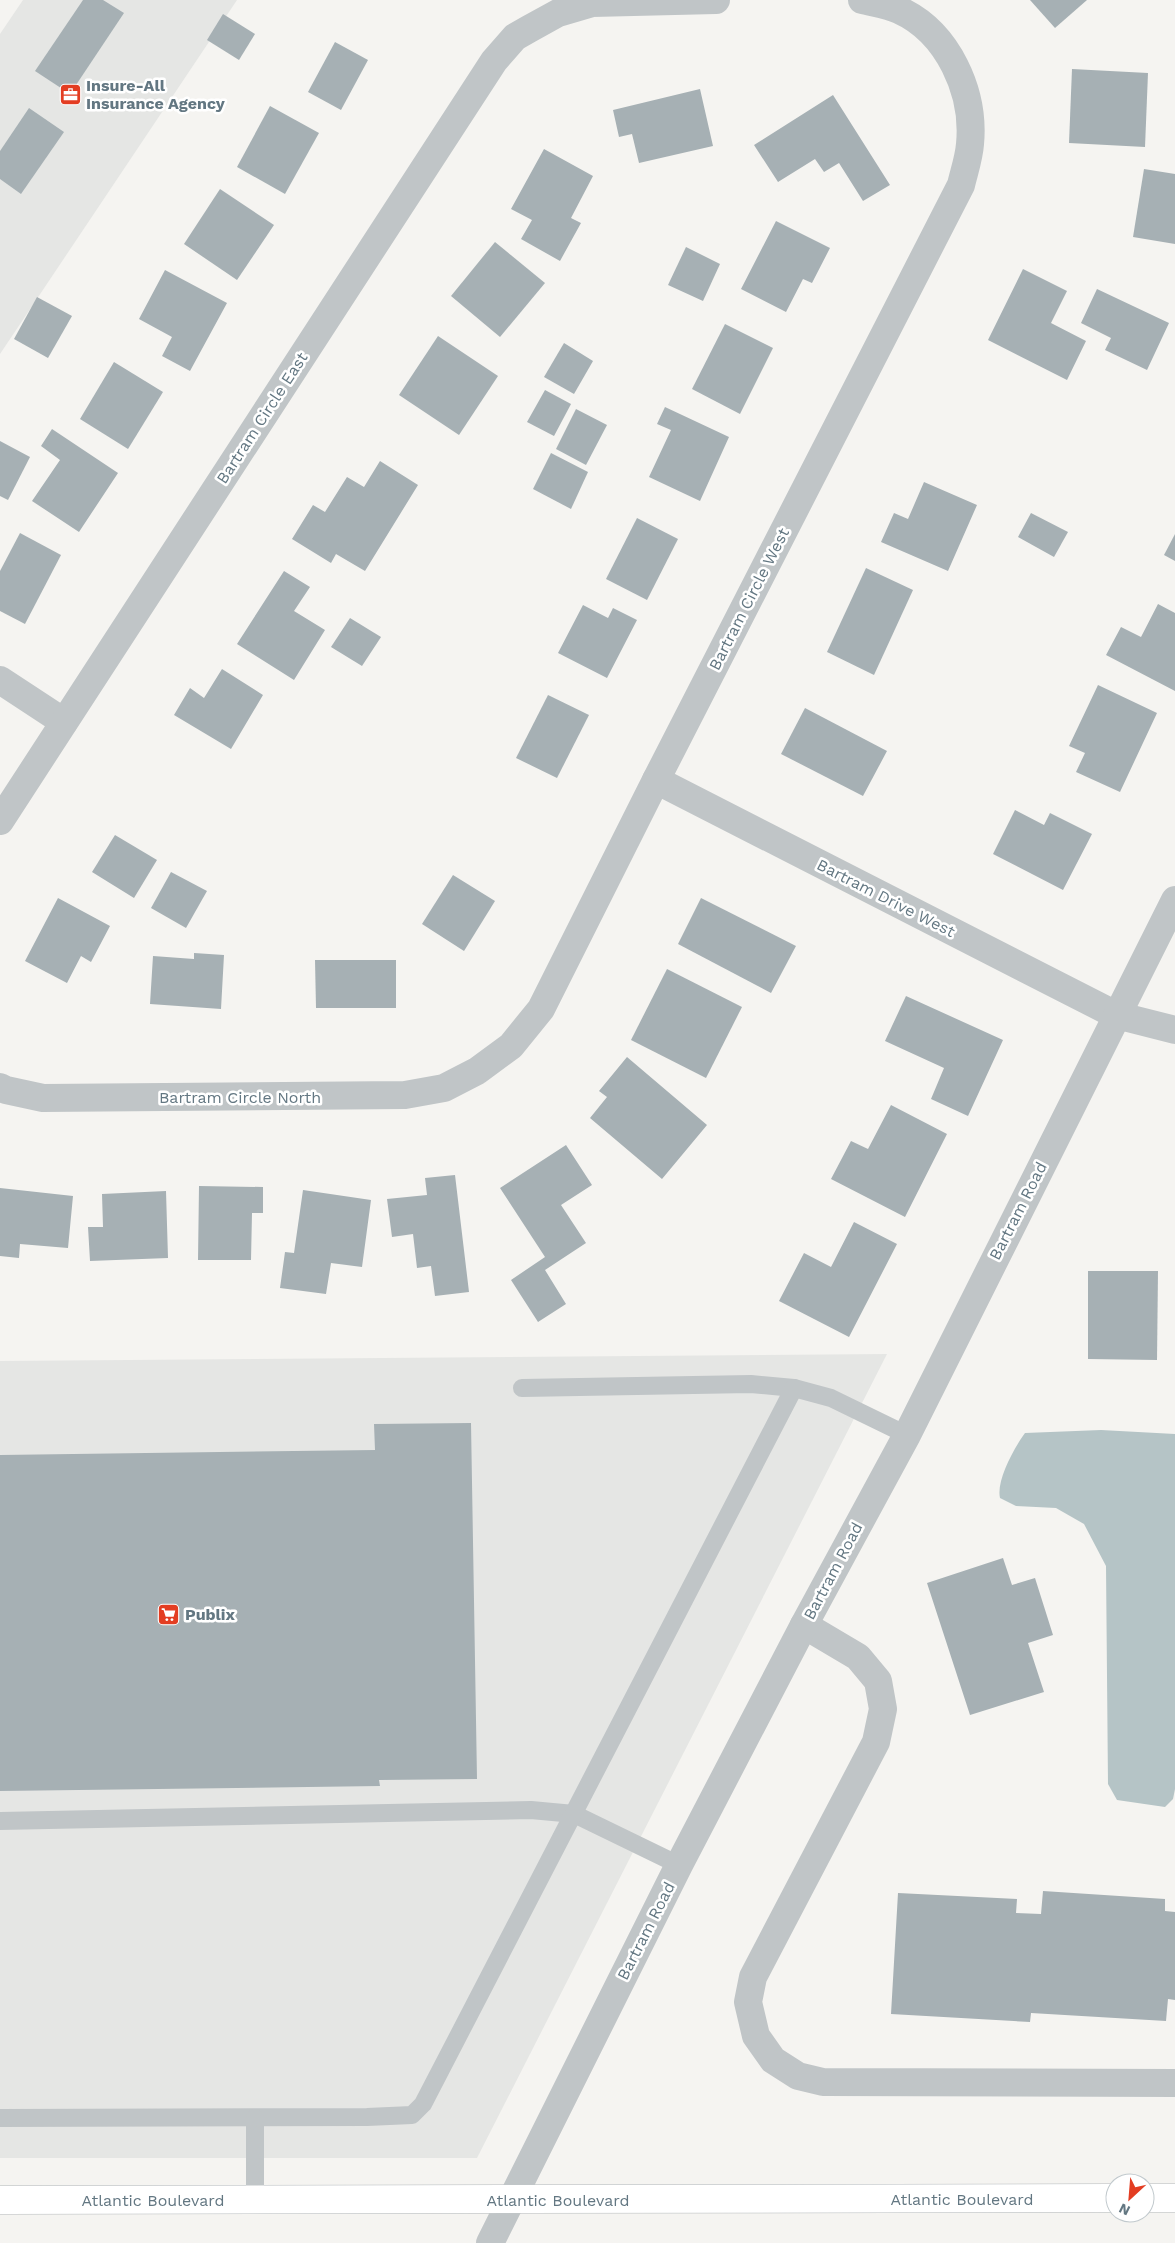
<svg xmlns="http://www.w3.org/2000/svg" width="1175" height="2243" font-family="'Work Sans',sans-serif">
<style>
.built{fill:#e5e6e4}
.water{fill:#b5c4c6}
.building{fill:#a6b0b4}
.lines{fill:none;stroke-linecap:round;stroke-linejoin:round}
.primary-casing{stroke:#b3b8bb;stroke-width:29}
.service{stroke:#c0c5c7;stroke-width:18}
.minor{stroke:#c0c5c7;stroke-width:28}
.tertiary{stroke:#c0c5c7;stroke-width:28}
.primary{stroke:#fff;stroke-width:28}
.labels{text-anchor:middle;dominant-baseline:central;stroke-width:5;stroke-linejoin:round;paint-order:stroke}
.poi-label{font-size:16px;font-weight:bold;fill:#637782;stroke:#fff;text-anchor:start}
.street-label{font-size:16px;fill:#637782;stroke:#fff}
</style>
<rect width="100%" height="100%" fill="#f5f4f1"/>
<g class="built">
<polygon points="23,0 237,0 0,354 0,34"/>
<polygon points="887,1354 477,2158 0,2158 0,1361"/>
</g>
<path class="water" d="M 1101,1430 L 1175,1434 L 1175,1789 L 1173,1799 L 1165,1807 L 1117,1800 L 1108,1784 L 1106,1566 L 1084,1524 L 1056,1508 L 1016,1506 L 1000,1498 C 996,1481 1014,1448 1025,1433 Z"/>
<g class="building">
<polygon points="83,0 103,0 124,13 70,94 35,71"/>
<polygon points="1030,0 1087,0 1055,28"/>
<polygon points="223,14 255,34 239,60 207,40"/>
<polygon points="335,42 368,60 341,110 308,92"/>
<polygon points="1072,69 1148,73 1145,147 1069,143"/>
<polygon points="700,89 713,146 639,163 632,134 619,137 613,110"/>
<polygon points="833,95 890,185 863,201 839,163 824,172 815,159 778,182 754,145"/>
<polygon points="270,106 319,133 285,194 237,167"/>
<polygon points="29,108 64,132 21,194 0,179 0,151"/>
<polygon points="544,149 593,176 571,218 581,223 560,261 521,239 532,220 511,209"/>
<polygon points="1144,169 1175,174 1175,244 1133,237"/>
<polygon points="220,189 274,225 237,280 184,244"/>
<polygon points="776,221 830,248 812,283 803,279 786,312 741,289"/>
<polygon points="495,242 545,283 500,337 451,296"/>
<polygon points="686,247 720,264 703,301 668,285"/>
<polygon points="1023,269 1067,291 1051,323 1086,341 1067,380 988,340"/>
<polygon points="165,270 227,303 190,371 162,356 172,337 139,319"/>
<polygon points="1097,289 1169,323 1147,370 1105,350 1111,338 1081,323"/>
<polygon points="37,297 72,316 48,358 14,339"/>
<polygon points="725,324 773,348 740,414 692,389"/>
<polygon points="438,336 498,376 459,435 399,395"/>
<polygon points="564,343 593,361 574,394 544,377"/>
<polygon points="114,362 163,392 128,449 80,419"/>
<polygon points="545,390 571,404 554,436 527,422"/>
<polygon points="665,407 729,437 700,501 649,477 671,430 657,424"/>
<polygon points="576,409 607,425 586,465 556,449"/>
<polygon points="52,429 118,473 79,532 32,501 60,460 41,446"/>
<polygon points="0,441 30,457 8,500 0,496"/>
<polygon points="551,453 588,472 571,509 533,489"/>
<polygon points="380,461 418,485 365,571 336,554 331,563 292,539 313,505 325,512 347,477 364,487"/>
<polygon points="924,482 977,505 948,571 881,542 894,513 908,519"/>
<polygon points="1031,513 1068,532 1054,557 1018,537"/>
<polygon points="637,518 678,539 647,600 606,579"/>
<polygon points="20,533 61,555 25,624 0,611 0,571"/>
<polygon points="1175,534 1175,561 1164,555"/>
<polygon points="866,568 913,590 874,675 827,652"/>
<polygon points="284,571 310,587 294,611 325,630 294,680 237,644"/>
<polygon points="1158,604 1175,613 1175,691 1106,655 1121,627 1141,637"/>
<polygon points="583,605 608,618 613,608 637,620 607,678 558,653"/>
<polygon points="350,618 381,637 362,666 331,647"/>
<polygon points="222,669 263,695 231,749 174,715 190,688 204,698"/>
<polygon points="1098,685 1157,713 1120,792 1076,772 1085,753 1069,746"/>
<polygon points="548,695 589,715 557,778 516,758"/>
<polygon points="805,708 887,751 863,796 781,754"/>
<polygon points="1015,810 1044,825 1050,813 1092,834 1063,890 993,854"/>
<polygon points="115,835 157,860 134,898 92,872"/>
<polygon points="171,872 207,891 186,928 151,908"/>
<polygon points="453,875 495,901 464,951 422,924"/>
<polygon points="58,898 110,926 91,962 81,956 67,983 25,961"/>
<polygon points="701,898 796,946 771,993 678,944"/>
<polygon points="194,953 224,955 221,1009 150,1004 153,956 194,959"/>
<polygon points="315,960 396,960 396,1008 316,1008"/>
<polygon points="667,969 742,1007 706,1078 631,1040"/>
<polygon points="906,996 1003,1040 968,1116 931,1099 944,1068 885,1041"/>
<polygon points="627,1057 707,1125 662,1179 590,1118 607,1097 599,1091"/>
<polygon points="891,1105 947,1134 905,1217 831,1179 851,1141 868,1149"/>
<polygon points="566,1145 592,1185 561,1205 586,1243 545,1270 566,1304 538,1322 511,1280 545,1257 500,1188"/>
<polygon points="455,1175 469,1292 435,1296 431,1266 417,1268 413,1234 392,1237 387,1199 427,1195 425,1178"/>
<polygon points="199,1186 263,1187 263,1213 252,1213 251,1260 198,1260"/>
<polygon points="0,1188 73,1196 68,1248 20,1244 19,1258 0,1256"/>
<polygon points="303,1190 371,1200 362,1267 331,1263 326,1294 280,1288 285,1252 294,1253"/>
<polygon points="166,1191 168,1258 90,1261 88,1227 103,1227 102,1194"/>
<polygon points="854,1222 897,1244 849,1337 779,1301 804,1253 831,1267"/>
<polygon points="1088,1271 1158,1271 1157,1360 1088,1359"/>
<polygon points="471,1423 477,1779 379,1780 380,1786 0,1791 0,1455 375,1450 374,1424"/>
<polygon points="1003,1558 1012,1585 1035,1578 1053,1635 1028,1643 1044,1692 970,1715 927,1583"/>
<polygon points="1043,1891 1165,1899 1165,1911 1175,1912 1175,2000 1168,1999 1166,2021 1031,2013 1030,2022 891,2014 898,1893 1017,1899 1016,1913 1041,1914"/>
</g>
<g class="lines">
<defs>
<g id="primary">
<polyline points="1145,2198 1175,2198"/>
<polyline points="0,2200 1115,2198"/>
</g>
</defs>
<use href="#primary" class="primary-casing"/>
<g class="service">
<polyline points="522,1388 751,1384 794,1388 831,1398 907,1435"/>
<polyline points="0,1821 531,1810 574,1814 679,1865"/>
<polyline points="0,2118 367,2117 412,2115 423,2104 794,1388"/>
<polyline points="255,2200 255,2118"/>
</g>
<g class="minor">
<polyline points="0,680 64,722"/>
<polyline points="656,780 1116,1015 1175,1030"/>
<polyline points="0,821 494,61 515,37 529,29 558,13 592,3 716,0"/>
<path d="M 0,1087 L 6,1090 L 43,1098 L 405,1095 L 444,1088 L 477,1071 L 511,1046 L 541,1009 L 656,780 L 961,185 C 964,172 969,158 970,144 C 975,92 948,32 899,10 C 888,5 874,3 862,0"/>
<polyline points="804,1625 858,1657 878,1681 883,1709 876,1742 753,1977 748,2002 756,2036 773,2060 798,2076 823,2082 1175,2083"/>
</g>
<polyline class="tertiary" points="490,2243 679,1865 804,1625 907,1435 1175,900"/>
<use href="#primary" class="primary"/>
</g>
<defs>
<symbol id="office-square" viewBox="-11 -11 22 22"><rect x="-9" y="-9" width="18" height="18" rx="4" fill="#e33d22" stroke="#fff"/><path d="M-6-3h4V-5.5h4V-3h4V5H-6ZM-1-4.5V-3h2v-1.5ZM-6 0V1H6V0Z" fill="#fff"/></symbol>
<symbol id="supermarket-square" viewBox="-11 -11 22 22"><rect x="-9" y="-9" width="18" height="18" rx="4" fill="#e33d22" stroke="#fff"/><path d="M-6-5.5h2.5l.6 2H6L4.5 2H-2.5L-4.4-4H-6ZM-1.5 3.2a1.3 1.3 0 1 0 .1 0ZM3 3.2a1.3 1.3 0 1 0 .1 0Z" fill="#fff"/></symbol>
</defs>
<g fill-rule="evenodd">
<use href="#office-square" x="58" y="82" width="25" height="25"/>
<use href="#supermarket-square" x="156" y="1602" width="25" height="25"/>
</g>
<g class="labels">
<g class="poi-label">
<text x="86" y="85">Insure-All<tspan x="86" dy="18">Insurance Agency</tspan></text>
<text x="185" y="1614">Publix</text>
</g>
<g class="street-label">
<text transform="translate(262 418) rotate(-57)">Bartram Circle East</text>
<text transform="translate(749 599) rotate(-63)">Bartram Circle West</text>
<text transform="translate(886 898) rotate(27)">Bartram Drive West</text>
<text x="240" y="1097">Bartram Circle North</text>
<text transform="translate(1018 1211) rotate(-63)">Bartram Road</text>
<text transform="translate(833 1571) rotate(-62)">Bartram Road</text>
<text transform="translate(646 1931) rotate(-63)">Bartram Road</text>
<text x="962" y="2199">Atlantic Boulevard</text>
<text x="153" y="2200">Atlantic Boulevard</text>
<text x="558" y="2200">Atlantic Boulevard</text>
</g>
</g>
<g transform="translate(1130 2198) rotate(206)"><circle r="24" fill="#ffffff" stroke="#c1c9cd"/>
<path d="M0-4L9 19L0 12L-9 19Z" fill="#e33d22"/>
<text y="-8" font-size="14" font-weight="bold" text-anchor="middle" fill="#637782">N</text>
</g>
</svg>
